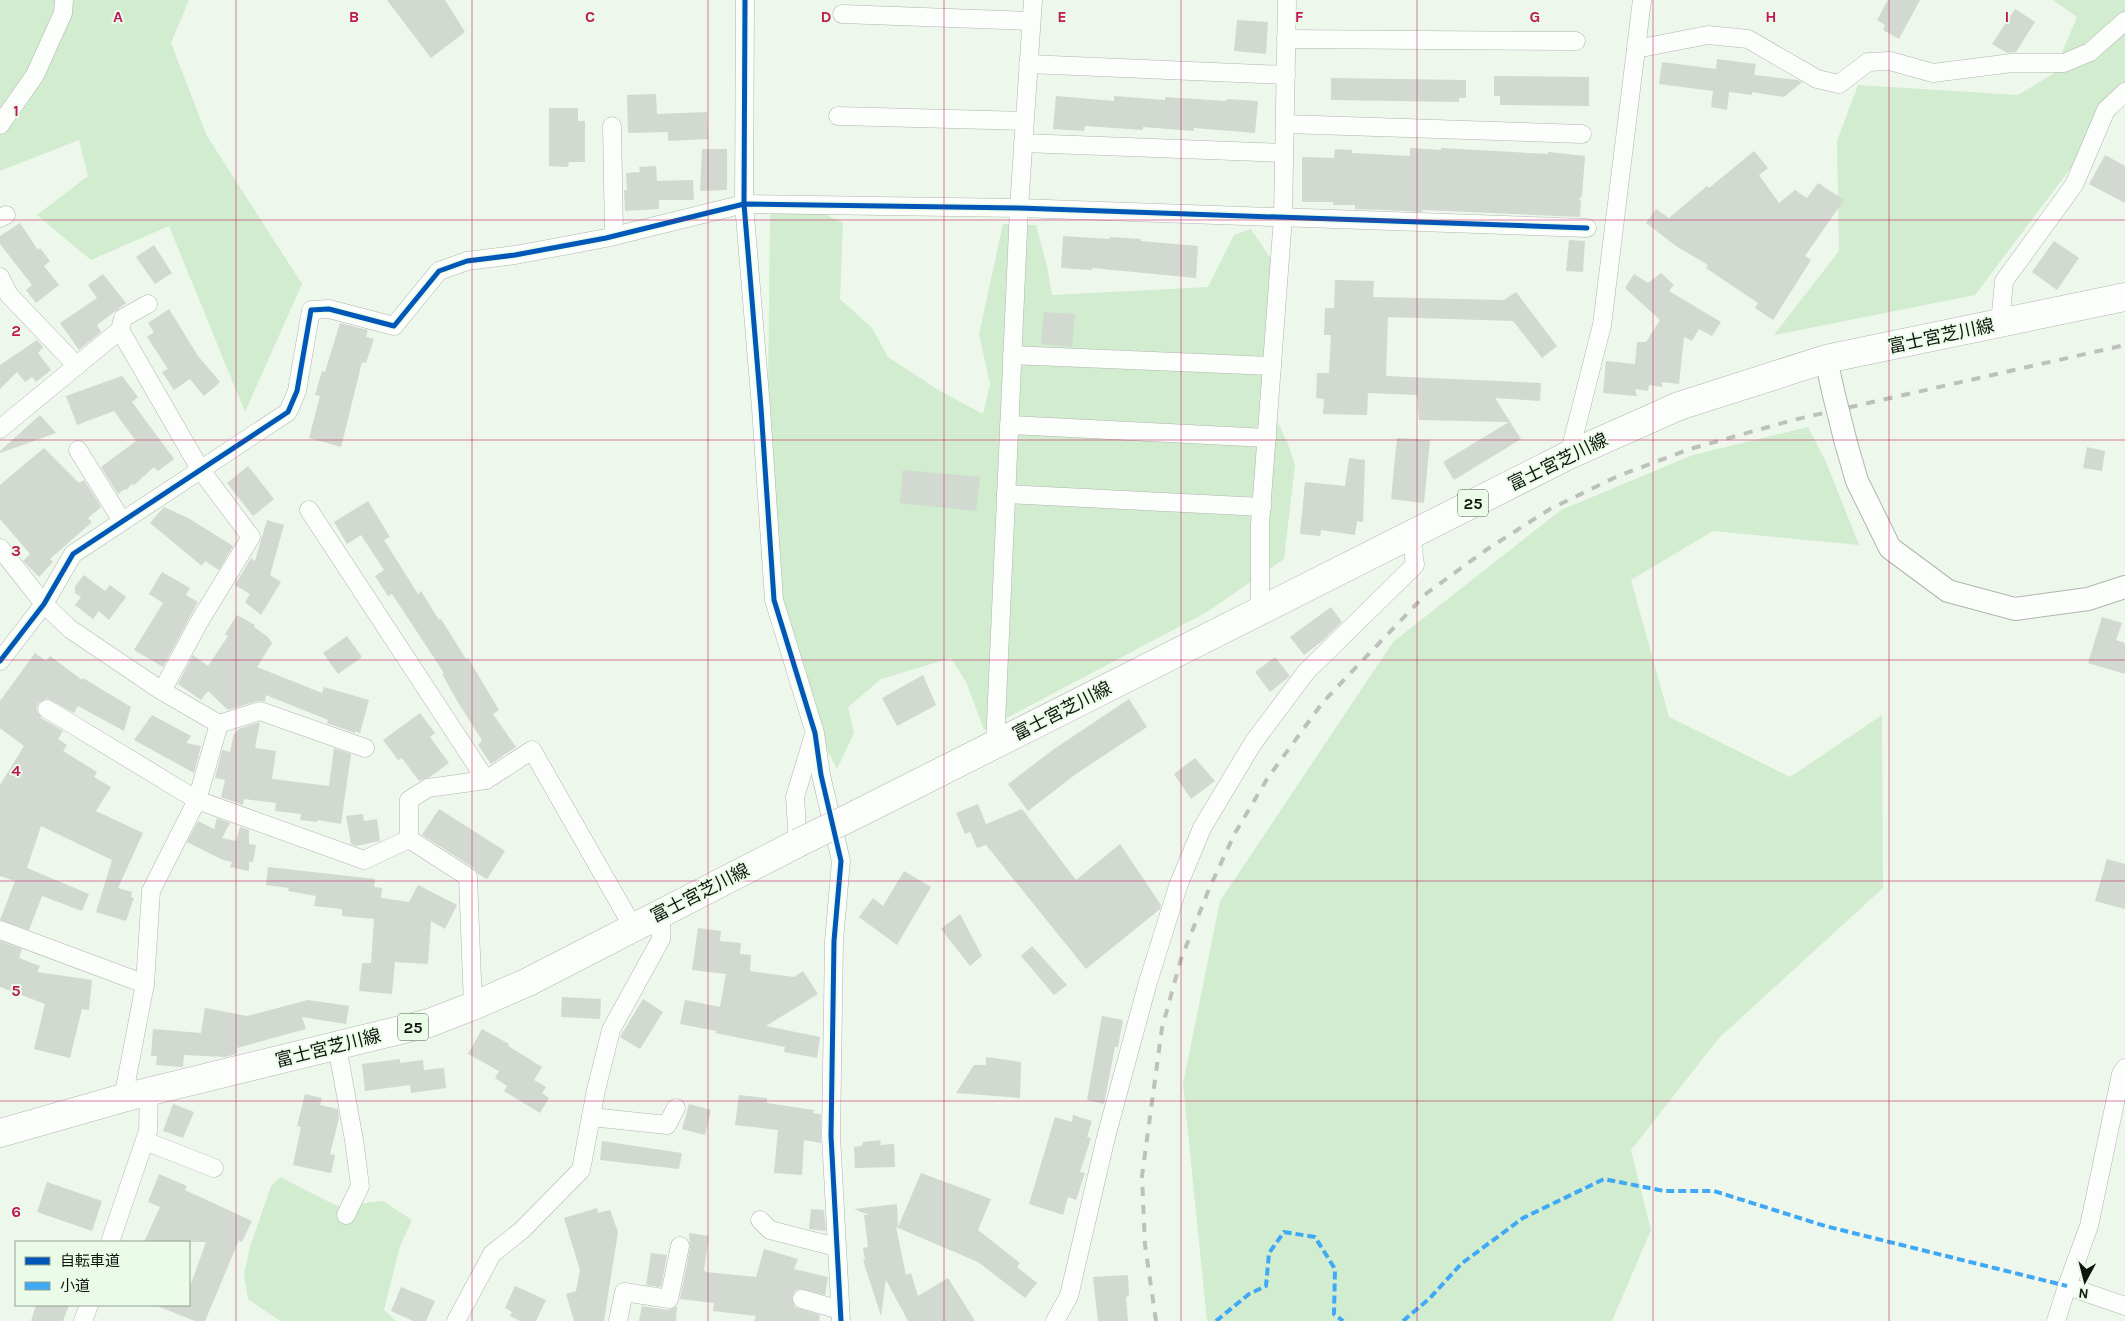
<svg xmlns="http://www.w3.org/2000/svg" width="2125" height="1321" font-family="Karla,'Noto Sans JP',sans-serif">
<style>
.green{fill:#d1ecce}
.building{fill:#d1d9d0}
.lines{fill:none;stroke-linecap:round;stroke-linejoin:round}
.minor-casing{stroke:#afb6ad;stroke-width:19}
.tertiary-casing{stroke:#afb6ad;stroke-width:24}
.primary-casing{stroke:#afb6ad;stroke-width:29}
.minor{stroke:#fcfefc;stroke-width:18}
.tertiary{stroke:#fcfefc;stroke-width:22}
.primary{stroke:#fcfefc;stroke-width:28}
.rail{stroke:#bec0bc;stroke-width:4;stroke-dasharray:9 9;stroke-linecap:butt}
.tertiary-bridge-casing{stroke:#afb6ad;stroke-width:24;stroke-linecap:butt}
.primary-bridge-casing{stroke:#afb6ad;stroke-width:29;stroke-linecap:butt}
.tertiary-bridge{stroke:#fcfefc;stroke-width:22}
.primary-bridge{stroke:#fcfefc;stroke-width:28}
.quiet{stroke:#3fa9f5;stroke-width:4;stroke-dasharray:8 4;stroke-linecap:butt}
.cycleway-casing{stroke:#eafce8;stroke-width:8}
.cycleway{stroke:#0057b8;stroke-width:5}
.grid{fill:none;stroke:#c2185b;stroke-width:1;stroke-opacity:0.55}
.labels{text-anchor:middle;dominant-baseline:central;stroke-width:4;stroke-linejoin:round;paint-order:stroke}
.shield{fill:#eafce8;stroke:#515b50;stroke-width:1}
.shield-label{font-size:16px;font-weight:bold;fill:#10160f}
.street-label{font-size:18px;fill:#10160f;stroke:#eafce8}
.grid-label{font-size:16px;text-anchor:middle;font-weight:bold;fill:#c2185b;stroke:#eafce8;stroke-width:4;stroke-linejoin:round;paint-order:stroke}
</style>
<rect width="100%" height="100%" fill="#eef7ec"/>
<g class="green">
<polygon points="0,0 189,0 171,43 207,136 302,284 245,412 169,226 91,260 37,215 88,176 79,140 0,171"/>
<polygon points="2053,0 2125,0 2125,96 1975,295 1774,335 1839,251 1837,141 1858,85 2018,95 2053,74 2077,17"/>
<polygon points="805,205 843,223 840,299 872,328 888,357 940,391 983,414 990,384 979,334 1003,224 1036,225 1047,266 1052,295 1208,287 1234,235 1251,229 1279,271 1263,391 1288,444 1295,465 1284,559 1207,612 984,730 966,682 951,658 881,679 848,707 854,733 837,769 792,682 761,558 768,396 770,215"/>
<polygon points="1808,427 1826,462 1859,545 1713,531 1631,580 1669,717 1790,777 1882,715 1883,888 1719,1038 1631,1150 1651,1230 1612,1321 1207,1321 1183,1084 1220,901 1393,642 1561,510 1693,455"/>
<polygon points="280,1177 337,1206 383,1201 412,1220 400,1246 384,1310 396,1321 280,1321 248,1299 244,1274 250,1247 271,1186"/>
</g>
<g class="building">
<polygon points="387,0 445,0 465,32 431,58"/>
<polygon points="1888,0 1920,0 1899,39 1883,30 1885,25 1877,20"/>
<polygon points="2015,9 2035,22 2016,52 2007,53 1992,44"/>
<polygon points="1237,20 1268,22 1266,54 1234,51"/>
<polygon points="1717,59 1756,64 1754,75 1798,80 1802,82 1784,97 1752,92 1752,95 1729,92 1727,110 1711,107 1713,91 1659,84 1662,62 1716,69"/>
<polygon points="1494,76 1589,77 1589,106 1500,105 1500,96 1494,96"/>
<polygon points="1331,78 1466,80 1466,98 1459,98 1459,102 1331,100"/>
<polygon points="656,94 657,114 707,112 708,139 668,141 668,132 628,133 627,95"/>
<polygon points="1056,96 1114,101 1114,96 1165,100 1165,97 1226,101 1227,99 1258,101 1255,133 1194,128 1194,131 1143,127 1143,130 1085,126 1084,131 1053,129"/>
<polygon points="549,108 578,108 578,121 585,121 585,162 569,162 568,167 549,166"/>
<polygon points="1410,148 1441,150 1441,148 1548,154 1548,152 1585,156 1582,196 1579,199 1581,201 1580,217 1422,210 1422,212 1384,210 1355,209 1355,205 1333,205 1333,202 1302,202 1302,157 1334,158 1335,149 1352,150 1352,153 1410,156"/>
<polygon points="702,149 727,149 727,190 700,191"/>
<polygon points="1754,151 1768,168 1759,175 1779,203 1795,190 1807,198 1818,183 1844,200 1805,256 1811,260 1773,320 1755,308 1758,303 1706,268 1708,265 1676,246 1646,223 1656,209 1669,218 1707,186 1709,188"/>
<polygon points="2105,155 2125,166 2125,203 2089,184"/>
<polygon points="656,166 657,181 693,180 694,200 659,200 659,209 625,211 624,190 627,190 626,173 640,172 639,167"/>
<polygon points="20,223 38,250 40,248 50,261 44,266 59,285 36,303 26,290 32,285 0,244 0,236"/>
<polygon points="1063,236 1110,239 1110,237 1141,239 1141,241 1198,246 1196,278 1092,268 1092,270 1061,268"/>
<polygon points="1569,240 1585,241 1583,272 1566,271"/>
<polygon points="2054,241 2079,258 2057,290 2032,272"/>
<polygon points="154,245 172,273 155,284 136,257"/>
<polygon points="1661,273 1674,285 1669,291 1721,322 1712,336 1699,329 1692,341 1684,337 1679,384 1662,382 1662,387 1649,385 1648,391 1635,389 1637,396 1603,393 1606,361 1635,364 1637,342 1646,342 1660,320 1625,288 1634,274 1648,283"/>
<polygon points="103,274 126,303 97,325 101,332 79,350 60,323 97,298 88,285"/>
<polygon points="1335,280 1374,281 1373,297 1504,300 1516,292 1557,346 1542,358 1513,321 1388,317 1386,376 1541,383 1540,401 1495,398 1521,439 1454,480 1443,462 1509,422 1419,420 1417,395 1368,393 1367,415 1323,414 1324,399 1316,398 1317,373 1329,373 1331,335 1324,335 1325,308 1334,308"/>
<polygon points="169,309 198,356 220,382 204,396 190,379 174,390 162,372 168,369 147,337 154,332 148,323"/>
<polygon points="1044,312 1075,314 1072,347 1041,344"/>
<polygon points="340,323 368,330 366,337 374,339 366,363 362,362 341,447 309,438 320,396 315,395 322,371 325,372"/>
<polygon points="37,340 43,347 38,353 51,370 36,382 32,377 25,382 17,372 0,389 0,365"/>
<polygon points="122,376 138,397 132,402 174,459 158,471 154,467 134,485 132,484 126,490 125,489 118,494 101,467 136,441 114,411 77,425 66,396"/>
<polygon points="40,415 56,433 0,453 0,451"/>
<polygon points="1397,438 1430,440 1424,503 1391,499"/>
<polygon points="2087,447 2105,451 2102,471 2083,468"/>
<polygon points="44,448 79,483 84,480 101,507 88,518 92,522 50,559 53,562 39,577 23,561 30,554 0,519 0,485"/>
<polygon points="1349,458 1365,460 1363,522 1357,521 1355,535 1321,530 1320,536 1300,534 1305,482 1345,486"/>
<polygon points="248,466 274,499 253,516 227,483"/>
<polygon points="903,470 980,477 976,511 900,503"/>
<polygon points="368,501 390,537 384,540 418,594 421,591 439,620 441,619 466,659 468,658 499,710 493,714 516,747 491,764 478,745 482,740 459,704 442,674 444,673 392,594 388,596 375,576 384,570 361,535 347,544 334,522"/>
<polygon points="164,507 188,518 233,546 219,570 205,561 202,566 150,523"/>
<polygon points="267,520 284,525 270,575 281,582 261,615 245,602 250,594 235,585 251,558 255,561"/>
<polygon points="162,572 190,588 186,595 198,602 163,667 134,650 163,603 149,594"/>
<polygon points="84,575 105,591 110,585 126,597 109,620 99,611 93,619 75,605 81,597 75,593 75,586"/>
<polygon points="1331,607 1342,622 1321,642 1304,655 1290,637"/>
<polygon points="237,615 255,625 254,627 268,637 272,643 257,667 322,693 324,687 369,700 360,733 355,731 355,733 327,723 328,720 266,695 265,701 257,701 228,710 208,691 201,700 178,684 193,655 208,666 228,636 225,634"/>
<polygon points="2102,617 2122,623 2116,640 2125,643 2125,674 2088,663"/>
<polygon points="347,636 362,657 338,674 323,653"/>
<polygon points="35,653 46,661 50,656 82,680 83,678 131,707 124,731 78,706 74,713 47,698 38,703 36,709 41,718 63,731 58,739 67,745 63,751 97,772 94,777 111,787 96,811 143,833 118,888 132,892 131,897 134,898 126,921 96,912 112,860 41,826 27,868 89,894 82,911 42,896 29,930 0,920 15,881 0,876 0,785 24,746 0,728 0,701"/>
<polygon points="1275,657 1290,676 1270,692 1255,672"/>
<polygon points="923,675 936,705 897,726 882,698"/>
<polygon points="1129,699 1147,727 1076,774 1028,811 1008,784 1054,749"/>
<polygon points="420,713 435,733 430,737 449,763 430,777 419,781 402,758 398,760 383,740"/>
<polygon points="152,715 191,736 186,743 201,746 194,773 134,740"/>
<polygon points="260,722 255,748 276,751 272,779 329,786 334,748 351,754 341,824 318,820 317,822 300,820 301,814 275,811 276,803 244,799 243,805 221,797 225,780 215,778 222,750 230,752 234,734 239,729"/>
<polygon points="1195,758 1215,781 1191,799 1174,774"/>
<polygon points="978,804 986,824 1022,809 1076,880 1120,844 1161,905 1160,909 1086,969 986,845 977,848 970,832 965,834 956,813"/>
<polygon points="439,809 505,851 487,879 478,874 474,868 422,835"/>
<polygon points="363,814 364,821 377,819 380,841 356,846 351,844 346,816"/>
<polygon points="217,818 230,823 222,838 236,841 240,827 249,830 249,844 256,845 253,862 249,862 249,871 230,867 232,862 223,860 187,842 198,821 214,829"/>
<polygon points="2107,859 2125,864 2125,909 2095,901"/>
<polygon points="268,867 375,879 374,887 382,888 381,898 409,902 418,885 457,905 445,929 431,921 428,964 395,962 392,994 359,991 362,963 371,963 374,919 342,916 342,909 314,906 316,896 288,891 289,888 266,885"/>
<polygon points="904,871 931,887 897,945 859,917 873,898 883,906"/>
<polygon points="960,914 982,956 970,966 941,929"/>
<polygon points="698,928 721,931 720,941 741,943 740,954 751,955 750,971 794,977 803,971 818,994 766,1026 820,1037 817,1058 784,1052 785,1047 715,1033 716,1031 680,1024 685,1000 720,1007 726,974 692,970"/>
<polygon points="0,941 22,949 19,958 40,966 37,972 92,980 89,1010 82,1009 70,1058 34,1049 45,1004 0,987"/>
<polygon points="1032,946 1067,985 1054,995 1021,956"/>
<polygon points="562,997 601,999 600,1019 561,1017"/>
<polygon points="643,999 663,1012 640,1049 620,1037"/>
<polygon points="308,1000 349,1006 346,1024 302,1017 306,1029 237,1048 237,1054 225,1057 184,1055 183,1067 156,1065 157,1056 151,1056 153,1029 201,1033 205,1008 247,1016"/>
<polygon points="1102,1016 1123,1020 1118,1047 1115,1047 1104,1104 1087,1100"/>
<polygon points="482,1029 509,1044 508,1046 542,1067 534,1080 546,1087 542,1093 549,1098 540,1113 504,1091 507,1086 495,1078 499,1071 468,1054"/>
<polygon points="986,1057 1021,1062 1020,1098 956,1093 974,1065 986,1065"/>
<polygon points="400,1059 400,1063 423,1060 424,1070 444,1068 446,1088 411,1093 410,1085 365,1091 362,1064"/>
<polygon points="305,1094 322,1098 320,1105 338,1109 339,1118 330,1154 335,1155 331,1173 293,1165 301,1127 297,1126"/>
<polygon points="739,1095 767,1098 767,1103 814,1110 813,1113 821,1114 821,1143 804,1140 802,1175 774,1173 778,1130 735,1125"/>
<polygon points="173,1104 194,1112 183,1138 163,1131"/>
<polygon points="689,1104 711,1110 705,1135 682,1129"/>
<polygon points="1073,1115 1092,1121 1087,1137 1091,1138 1080,1172 1085,1173 1076,1200 1068,1197 1063,1215 1029,1204 1055,1117 1072,1122"/>
<polygon points="881,1140 880,1145 894,1144 895,1167 855,1168 854,1147 862,1146 863,1142"/>
<polygon points="602,1141 682,1153 679,1169 600,1160"/>
<polygon points="921,1173 991,1199 978,1230 1020,1263 1017,1267 1037,1283 1025,1298 978,1262 896,1227 906,1275 911,1273 918,1296 948,1278 975,1321 908,1321 886,1280 881,1316 863,1260 865,1260 863,1248 868,1247 864,1215 869,1215 854,1209 897,1204 898,1227"/>
<polygon points="159,1174 187,1186 185,1190 252,1221 242,1242 239,1240 205,1321 195,1321 157,1306 189,1305 189,1289 206,1242 144,1242 160,1207 148,1202"/>
<polygon points="47,1182 102,1201 92,1231 37,1212"/>
<polygon points="597,1208 598,1213 610,1210 618,1232 604,1321 574,1321 566,1294 576,1291 580,1270 564,1218"/>
<polygon points="811,1209 824,1210 826,1231 809,1229"/>
<polygon points="689,1233 709,1236 704,1270 706,1272 756,1277 764,1249 798,1259 794,1269 828,1277 825,1295 800,1289 795,1291 792,1297 795,1307 820,1315 819,1321 754,1321 756,1316 713,1311 714,1303 680,1299 690,1248"/>
<polygon points="651,1253 667,1255 661,1287 646,1285"/>
<polygon points="1128,1275 1129,1296 1126,1297 1128,1321 1098,1321 1093,1277"/>
<polygon points="515,1286 546,1300 536,1321 520,1321 510,1316 512,1312 505,1308"/>
<polygon points="401,1287 435,1301 426,1321 413,1321 391,1311"/>
<polygon points="36,1305 69,1305 63,1321 31,1321"/>
<polygon points="642,1306 668,1310 677,1306 676,1321 639,1321"/>
</g>
<g class="lines">
<defs>
<g id="minor">
<polyline points="745,0 744,204 761,408 774,600 815,733 821,775 841,861 834,941 831,1136 841,1321"/>
<polyline points="842,14 1031,21"/>
<polyline points="1286,39 1576,41"/>
<polyline points="1636,49 1708,35 1748,39 1817,79 1839,84 1868,62 1890,61 1933,73 2012,63 2064,63 2090,52 2125,21"/>
<polyline points="1028,64 1286,75"/>
<polyline points="838,116 1024,121"/>
<polyline points="1285,124 1582,134"/>
<polyline points="0,125 35,75 63,13 64,0"/>
<polyline points="612,126 614,235"/>
<polyline points="1023,143 1284,153"/>
<polyline points="0,218 6,215"/>
<polyline points="0,277 9,295 77,366"/>
<polyline points="2000,324 2004,281 2074,185 2106,110 2125,92"/>
<polyline points="120,330 123,318 148,304"/>
<polyline points="1012,355 1272,366"/>
<polyline points="1009,425 1267,438"/>
<polyline points="0,429 120,330 200,469 251,537 199,622 162,691"/>
<polyline points="78,450 122,521"/>
<polyline points="1569,455 1602,325 1642,0"/>
<polyline points="1006,494 1262,507"/>
<polyline points="309,510 486,780 532,750 633,927"/>
<polyline points="0,548 44,604 70,629 162,691 219,724 197,800 151,891 145,984 123,1098"/>
<polyline points="1260,610 1260,525 1283,217 1287,0"/>
<polyline points="0,661 44,604 73,554 288,412 297,391 311,310 329,309 394,326 439,271 467,261 515,255 606,238 744,204 1019,208 1587,228"/>
<polyline points="47,709 197,800 364,860 409,839 468,877 473,1006"/>
<polyline points="219,724 260,711 365,748"/>
<polyline points="995,745 1019,208 1033,0"/>
<polyline points="409,839 409,800 428,788 486,780"/>
<polyline points="798,843 795,797 813,738"/>
<polyline points="0,930 145,984"/>
<polyline points="337,1046 354,1140 360,1186 346,1215"/>
<polyline points="591,1117 667,1125 676,1108"/>
<polyline points="145,1141 214,1168"/>
<polyline points="760,1220 770,1230 836,1247"/>
<polyline points="110,1242 148,1131 149,1092"/>
<polyline points="2067,1286 2125,1306"/>
<polyline points="802,1299 840,1310"/>
<polyline points="83,1321 89,1305"/>
<polyline points="456,1321 492,1254 522,1230 581,1170 596,1090 611,1030 661,939 661,912"/>
<polyline points="618,1321 624,1292 669,1299 680,1246"/>
<polyline points="1055,1321 1069,1296 1106,1137 1148,982 1178,886 1202,828 1253,743 1306,672 1415,565 1411,534"/>
<polyline points="2056,1321 2067,1286 2089,1226 2121,1074 2125,1068"/>
</g>
<g id="tertiary">
<polyline points="1826,359 1833,391"/>
<polyline points="1846,443 1857,481 1890,548 1948,591 2015,609 2088,599 2125,587"/>
</g>
<g id="primary">
<polyline points="859,813 1569,455 1679,406 1826,359 2125,297"/>
<polyline points="0,1133 123,1098 429,1023 473,1006 528,982 798,843"/>
</g>
</defs>
<use href="#minor" class="minor-casing"/>
<use href="#tertiary" class="tertiary-casing"/>
<use href="#primary" class="primary-casing"/>
<use href="#minor" class="minor"/>
<use href="#tertiary" class="tertiary"/>
<use href="#primary" class="primary"/>
<polyline class="rail" points="1156,1321 1145,1245 1142,1176 1162,1028 1181,959 1209,889 1235,833 1267,779 1323,702 1427,593 1486,550 1550,509 1618,476 1690,449 1793,420 2125,345"/>
<defs>
<polyline id="tertiary-bridge" points="1833,391 1846,443"/>
<polyline id="primary-bridge" points="798,843 859,813"/>
</defs>
<use href="#tertiary-bridge" class="tertiary-bridge-casing"/>
<use href="#primary-bridge" class="primary-bridge-casing"/>
<use href="#tertiary-bridge" class="tertiary-bridge"/>
<use href="#primary-bridge" class="primary-bridge"/>
<g class="quiet">
<polyline points="1216,1321 1249,1294 1266,1286 1269,1253 1284,1232 1315,1237 1335,1269 1334,1314 1343,1321"/>
<polyline points="1403,1321 1430,1298 1461,1264 1523,1218 1604,1179 1664,1191 1714,1191 1825,1226 2067,1286"/>
</g>
<defs>
<g id="cycleway">
<polyline points="745,0 744,204 761,408 774,600 815,733 821,775 841,861 834,941 831,1136 841,1321"/>
<polyline points="0,661 44,604 73,554 288,412 297,391 311,310 329,309 394,326 439,271 467,261 515,255 606,238 744,204 1019,208 1587,228"/>
</g>
</defs>
<use href="#cycleway" class="cycleway-casing"/>
<use href="#cycleway" class="cycleway"/>
</g>
<path class="grid" d="M 236,0 L 236,1321M 472,0 L 472,1321M 708,0 L 708,1321M 944,0 L 944,1321M 1181,0 L 1181,1321M 1417,0 L 1417,1321M 1653,0 L 1653,1321M 1889,0 L 1889,1321M 0,220 L 2125,220M 0,440 L 2125,440M 0,660 L 2125,660M 0,881 L 2125,881M 0,1101 L 2125,1101"/>
<g class="labels">
<g class="shield">
<rect x="1458" y="489.5" width="30" height="27" rx="4"/>
<rect x="398" y="1013.5" width="30" height="27" rx="4"/>
</g>
<g class="shield-label">
<text x="1473" y="503">25</text>
<text x="413" y="1027">25</text>
</g>
<g class="street-label">
<text transform="translate(1941 336) rotate(-12)">富士宮芝川線</text>
<text transform="translate(1558 462) rotate(-26)">富士宮芝川線</text>
<text transform="translate(1062 711) rotate(-27)">富士宮芝川線</text>
<text transform="translate(700 893) rotate(-27)">富士宮芝川線</text>
<text transform="translate(328 1048) rotate(-14)">富士宮芝川線</text>
</g>
</g>
<g class="grid-label">
<text x="118" y="22">A</text>
<text x="354" y="22">B</text>
<text x="590" y="22">C</text>
<text x="826" y="22">D</text>
<text x="1062" y="22">E</text>
<text x="1299" y="22">F</text>
<text x="1535" y="22">G</text>
<text x="1771" y="22">H</text>
<text x="2007" y="22">I</text>
<text x="16" y="116">1</text>
<text x="16" y="336">2</text>
<text x="16" y="556">3</text>
<text x="16" y="776">4</text>
<text x="16" y="996">5</text>
<text x="16" y="1217">6</text>
</g>
<rect x="15" y="1241" width="175" height="65" fill="#eafce8" stroke="#93a091"/>
<rect x="25" y="1257" width="25" height="8" fill="#0057b8" stroke="#93a091"/>
<text x="60" y="1266" font-size="15" fill="#10160f">自転車道</text>
<rect x="25" y="1282" width="25" height="8" fill="#3fa9f5" stroke="#93a091"/>
<text x="60" y="1291" font-size="15" fill="#10160f">小道</text>
<g transform="translate(2085 1281) rotate(187)" stroke="#eafce8" stroke-width="4" paint-order="stroke">
<path d="M0-4L9 19L0 12L-9 19Z" fill="#10160f"/>
<text y="-8" font-size="14" font-weight="bold" text-anchor="middle" fill="#10160f">N</text>
</g>
</svg>
